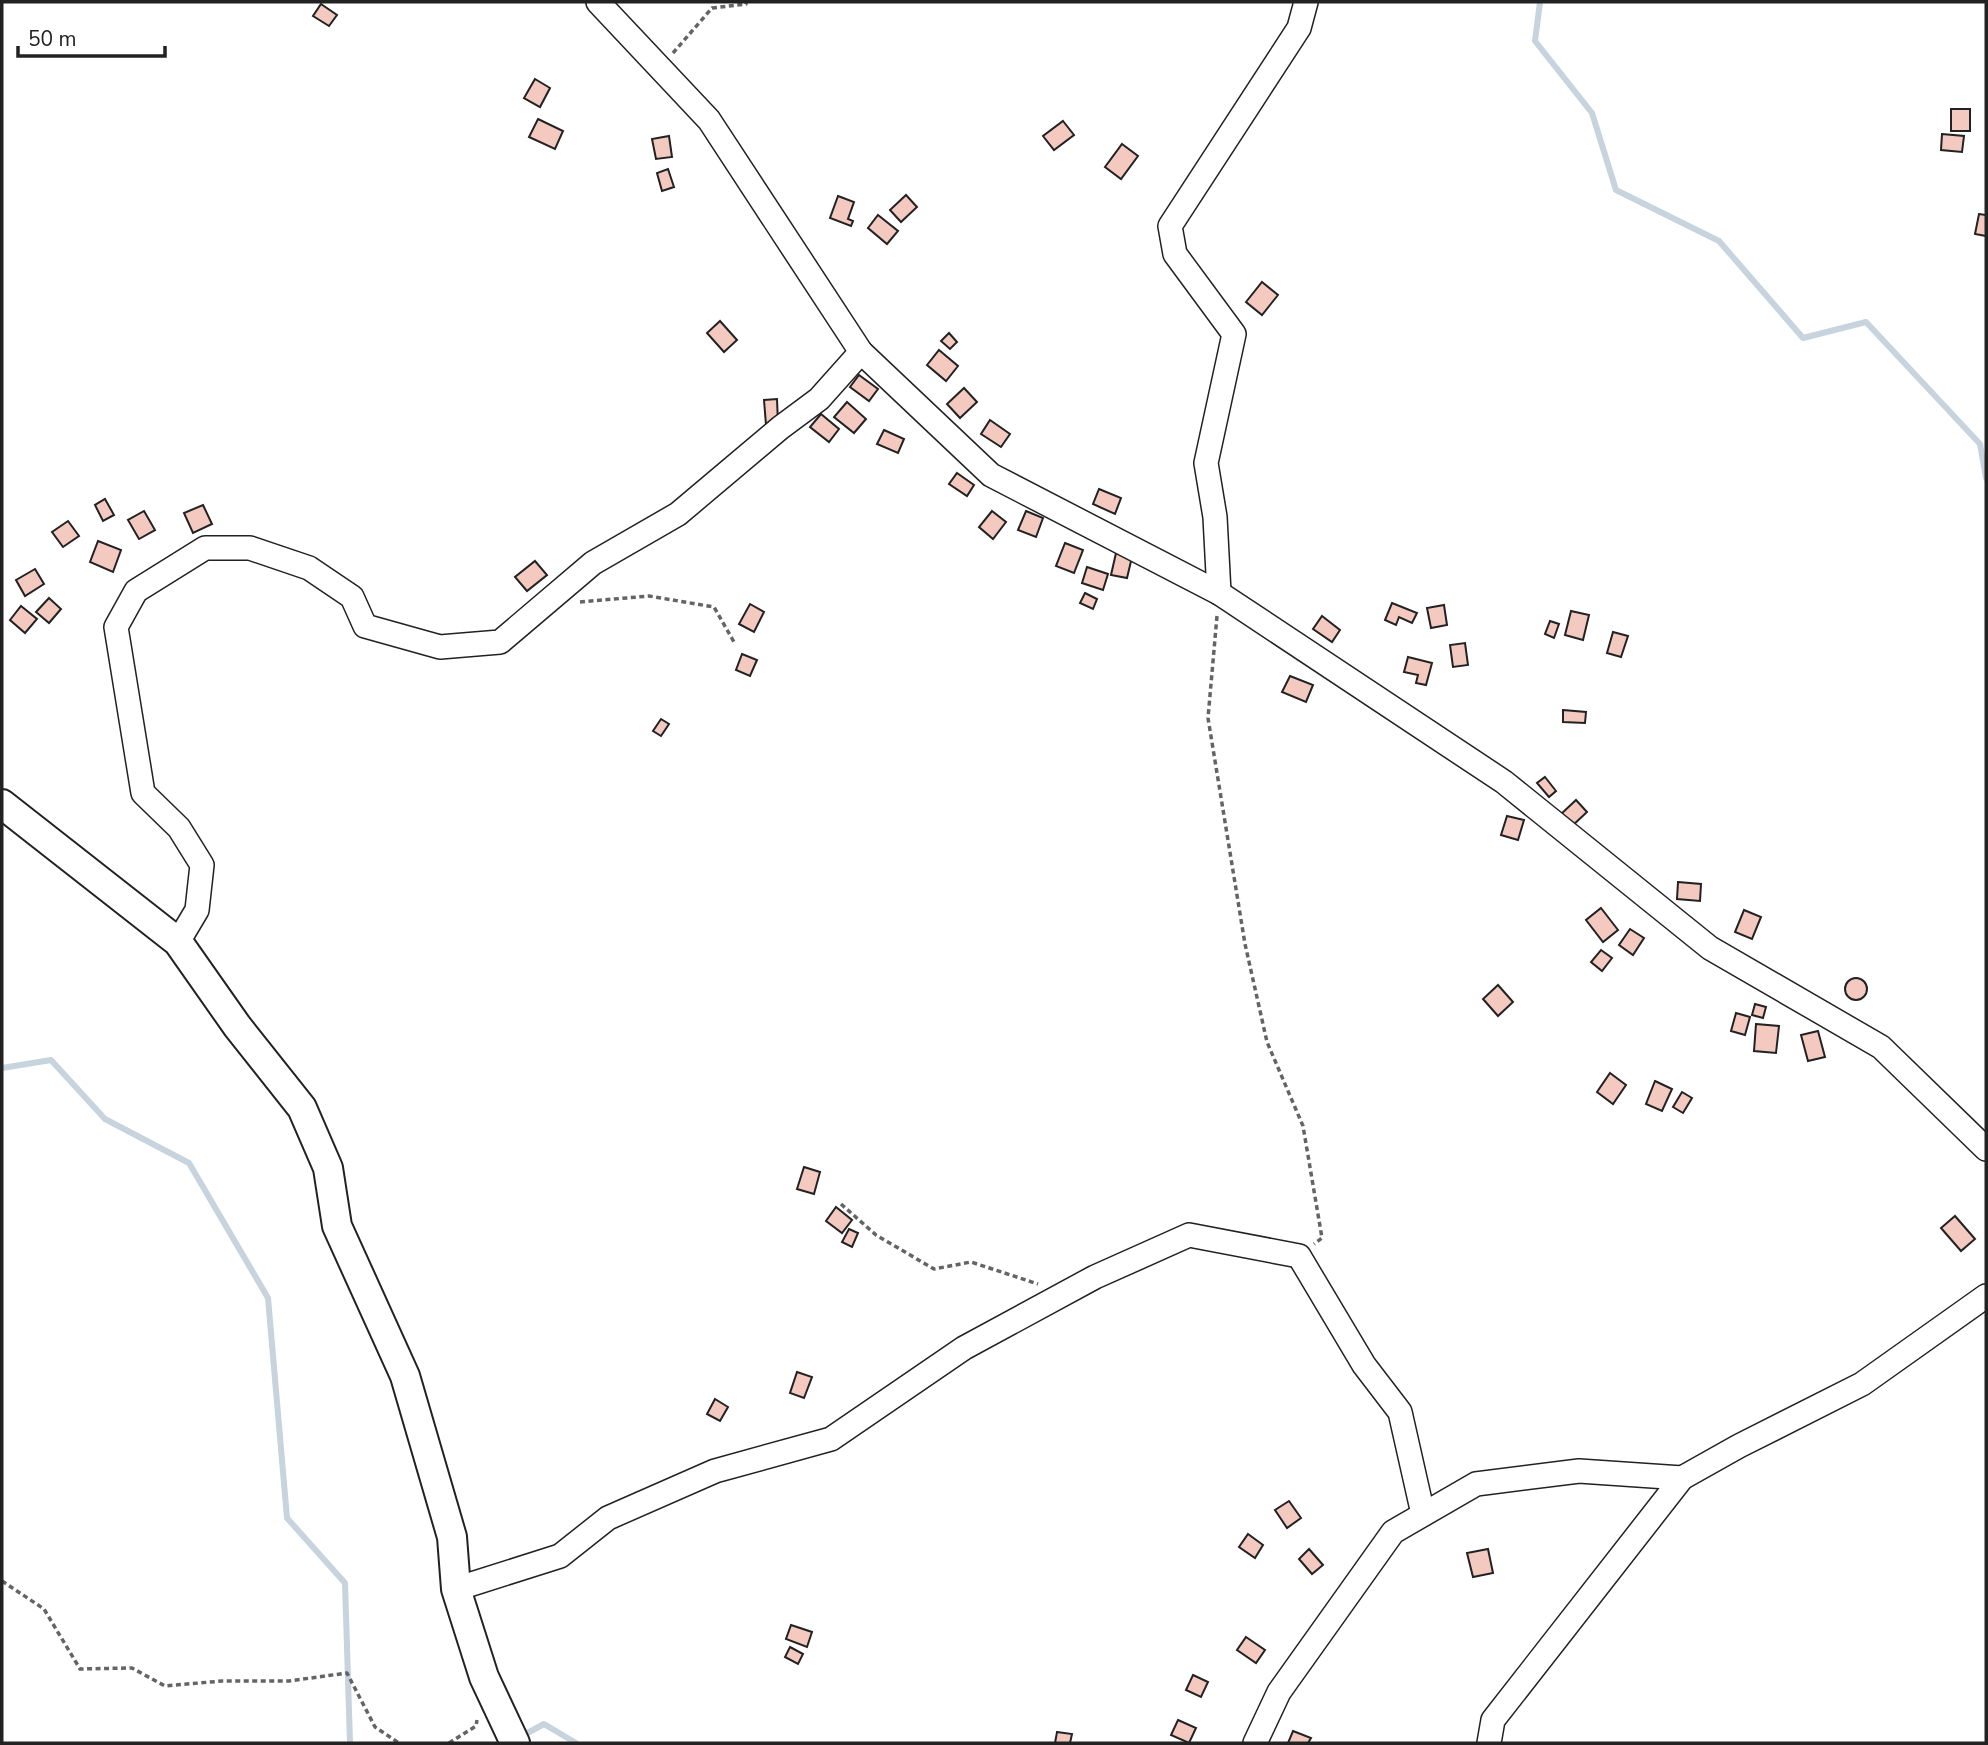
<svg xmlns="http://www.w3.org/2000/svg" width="1988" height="1745" font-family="'Nunito Sans',sans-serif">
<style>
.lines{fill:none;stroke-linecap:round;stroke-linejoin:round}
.stream{stroke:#c7d3dd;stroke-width:6}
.building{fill:#f3c9c0;stroke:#222;stroke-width:2}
.minor-casing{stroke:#222;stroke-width:26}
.major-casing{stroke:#222;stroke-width:32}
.path{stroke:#646464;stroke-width:3.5;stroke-dasharray:5 3.5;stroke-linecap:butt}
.minor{stroke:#fff;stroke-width:23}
.major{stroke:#fff;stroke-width:28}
</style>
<rect width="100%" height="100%" fill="#fff"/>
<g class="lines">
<g class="stream">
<polyline points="1540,2 1535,41 1592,113 1616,190 1719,241 1803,338 1866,322 1980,444 1986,478"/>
<polyline points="2,1068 51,1060 105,1119 189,1163 268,1298 287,1518 345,1583 350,1743"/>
<polyline points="520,1737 544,1724 576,1743"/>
</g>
</g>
<g class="building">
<polygon points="321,4 337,15 329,26 313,16"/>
<polygon points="535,79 550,88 540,107 524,98"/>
<rect x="1951" y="109" width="19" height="22"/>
<polygon points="538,119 563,131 555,149 529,137"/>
<polygon points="1063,121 1074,135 1054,150 1043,136"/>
<polygon points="1942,134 1964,136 1962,152 1941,150"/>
<polygon points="669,136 672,157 656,159 652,139"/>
<polygon points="1122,144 1138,156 1121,179 1105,167"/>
<polygon points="668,169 674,187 662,191 657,173"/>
<polygon points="906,195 917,207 901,222 890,210"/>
<polygon points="838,196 854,202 848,219 853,221 851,226 830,218"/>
<polygon points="1979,214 1986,215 1986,236 1975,234"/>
<polygon points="878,215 898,231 887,244 868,228"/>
<polygon points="1262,282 1278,295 1262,315 1246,302"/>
<polygon points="720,321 737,340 724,352 707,333"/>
<polygon points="949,333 957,342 950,349 941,341"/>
<polygon points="939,350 958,366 946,381 927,365"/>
<polygon points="859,375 878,389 869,401 850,387"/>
<polygon points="964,388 977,402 960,418 947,404"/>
<polygon points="777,399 778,424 766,425 764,400"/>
<polygon points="847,402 866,419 854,433 834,417"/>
<polygon points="821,414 839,429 829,442 810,427"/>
<polygon points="990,420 1010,434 1001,447 981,434"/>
<polygon points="884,430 904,439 898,453 877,444"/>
<polygon points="957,473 974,485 967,496 949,484"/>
<polygon points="1099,489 1121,498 1115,514 1093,504"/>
<polygon points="105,499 114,515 103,521 95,505"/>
<polygon points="203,505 212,524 193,533 184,513"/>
<polygon points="144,511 155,530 139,539 128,520"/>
<polygon points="992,511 1006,522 993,539 979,527"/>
<polygon points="1026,511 1043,518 1036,537 1018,530"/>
<polygon points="68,521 79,536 63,547 52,532"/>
<polygon points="98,541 121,550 113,572 90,562"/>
<polygon points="1065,543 1083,550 1074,573 1056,566"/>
<polygon points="1116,553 1132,557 1127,578 1111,575"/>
<polygon points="535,561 547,575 527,591 515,577"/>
<polygon points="1087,567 1108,574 1103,590 1082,583"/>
<polygon points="35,569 44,584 25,596 16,580"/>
<polygon points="1085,593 1097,599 1093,609 1080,603"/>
<polygon points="49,598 61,609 49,623 36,612"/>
<polygon points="1392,603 1417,613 1412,623 1399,617 1396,625 1385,620"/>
<polygon points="750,604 764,612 754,632 739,624"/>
<polygon points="1444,605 1447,625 1431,628 1427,608"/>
<polygon points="21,606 37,619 25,633 10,620"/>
<polygon points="1571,611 1589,615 1583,640 1565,635"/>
<polygon points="1322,616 1340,630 1332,642 1313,629"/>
<polygon points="1550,621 1559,624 1554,638 1545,634"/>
<polygon points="1613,632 1628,636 1621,657 1607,653"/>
<polygon points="1465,643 1468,665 1453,667 1450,645"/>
<polygon points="742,654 757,660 750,676 736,670"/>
<polygon points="1408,657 1432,663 1426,685 1416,683 1418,675 1404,672"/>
<polygon points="1290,676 1313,685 1306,702 1282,692"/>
<polygon points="1563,710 1586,712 1585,723 1563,722"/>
<polygon points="661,719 669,724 661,736 653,731"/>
<polygon points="1545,777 1556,791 1549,797 1537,783"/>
<polygon points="1576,800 1587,812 1571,827 1560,815"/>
<polygon points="1507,816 1524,820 1518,840 1501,835"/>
<polygon points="1678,882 1701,884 1700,901 1677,899"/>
<polygon points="1601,908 1618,930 1603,942 1586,920"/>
<polygon points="1744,910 1761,917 1752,939 1735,932"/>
<polygon points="1630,929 1644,938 1633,955 1619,945"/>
<polygon points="1601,950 1612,958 1602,971 1591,962"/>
<circle cx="1856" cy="989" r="11"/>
<polygon points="1498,985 1513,1002 1498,1016 1483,999"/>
<polygon points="1755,1004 1766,1007 1763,1018 1752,1015"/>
<polygon points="1736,1013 1750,1017 1745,1035 1731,1031"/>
<polygon points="1756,1024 1779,1026 1776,1053 1754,1051"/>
<polygon points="1818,1031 1825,1057 1808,1061 1801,1035"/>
<polygon points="1610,1073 1626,1085 1613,1104 1597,1092"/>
<polygon points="1655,1081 1672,1089 1662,1111 1646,1104"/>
<polygon points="1682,1092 1692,1098 1683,1113 1673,1107"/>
<polygon points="804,1167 820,1172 814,1194 797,1189"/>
<polygon points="836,1207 852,1220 842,1233 826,1221"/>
<polygon points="1955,1216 1975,1239 1961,1251 1941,1228"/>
<polygon points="849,1229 858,1233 852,1247 842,1242"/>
<polygon points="797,1372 812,1377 804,1398 790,1393"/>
<polygon points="715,1399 728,1407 720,1421 707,1414"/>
<polygon points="1289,1501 1301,1518 1287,1528 1275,1510"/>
<polygon points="1248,1534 1263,1545 1255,1558 1239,1547"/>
<polygon points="1309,1549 1323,1565 1312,1574 1299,1559"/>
<polygon points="1488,1549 1493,1573 1473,1577 1467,1553"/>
<polygon points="791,1625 812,1632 807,1647 786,1639"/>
<polygon points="1246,1637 1265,1650 1256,1663 1237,1650"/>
<polygon points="790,1647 803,1654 798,1664 785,1657"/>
<polygon points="1193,1675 1208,1682 1201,1697 1186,1690"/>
<polygon points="1178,1720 1196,1728 1189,1743 1171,1735"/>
<polygon points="1293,1731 1311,1738 1308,1743 1288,1743"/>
<polygon points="1057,1732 1072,1734 1070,1743 1055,1743"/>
</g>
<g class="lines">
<defs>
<g id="minor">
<polyline points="598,2 709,120 861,352 991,475 1219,593 1504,782 1710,948 1881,1047 1986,1149"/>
<polyline points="1219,593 1215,517 1206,463 1234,334 1175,254 1170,226 1299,28 1306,2"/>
<polyline points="178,942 197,910 202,865 179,828 143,793 116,627 136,591 205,548 250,548 309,568 352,597 365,626 440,647 500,642 593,563 678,514 780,428 819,399 861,352"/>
<polyline points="456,1589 560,1556 608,1518 715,1471 831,1439 964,1348 1095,1277 1189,1235 1299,1256 1364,1365 1400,1412 1423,1514"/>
<polyline points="1255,1743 1279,1692 1393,1532 1476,1484 1579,1471 1682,1478"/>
<polyline points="1489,1743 1493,1720 1682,1478 1739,1446 1862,1384 1986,1296"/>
</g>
<polyline id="major" points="2,804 178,942 237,1026 302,1108 328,1168 337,1226 405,1376 452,1537 456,1589 484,1677 515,1743"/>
</defs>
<use href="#minor" class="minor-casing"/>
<use href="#major" class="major-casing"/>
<g class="path">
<polyline points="673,53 712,8 746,4 746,2"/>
<polyline points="580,602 649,596 714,607 734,642"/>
<polyline points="1217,616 1208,718 1245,944 1267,1042 1303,1126 1322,1238 1314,1244"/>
<polyline points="841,1204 876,1235 934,1269 971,1262 1038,1284"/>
<polyline points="2,1581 44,1609 80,1669 132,1668 165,1686 222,1681 289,1681 347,1673 375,1727 399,1743"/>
<polyline points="449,1743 476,1726 477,1720"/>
</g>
<use href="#minor" class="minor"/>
<use href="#major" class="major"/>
</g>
<rect width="1988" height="1745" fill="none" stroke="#222222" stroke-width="7"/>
<path d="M18 46v10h147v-10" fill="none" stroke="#222222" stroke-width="3.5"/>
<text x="28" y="46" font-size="21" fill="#222222" stroke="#ffffff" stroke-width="5" paint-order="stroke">50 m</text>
</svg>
